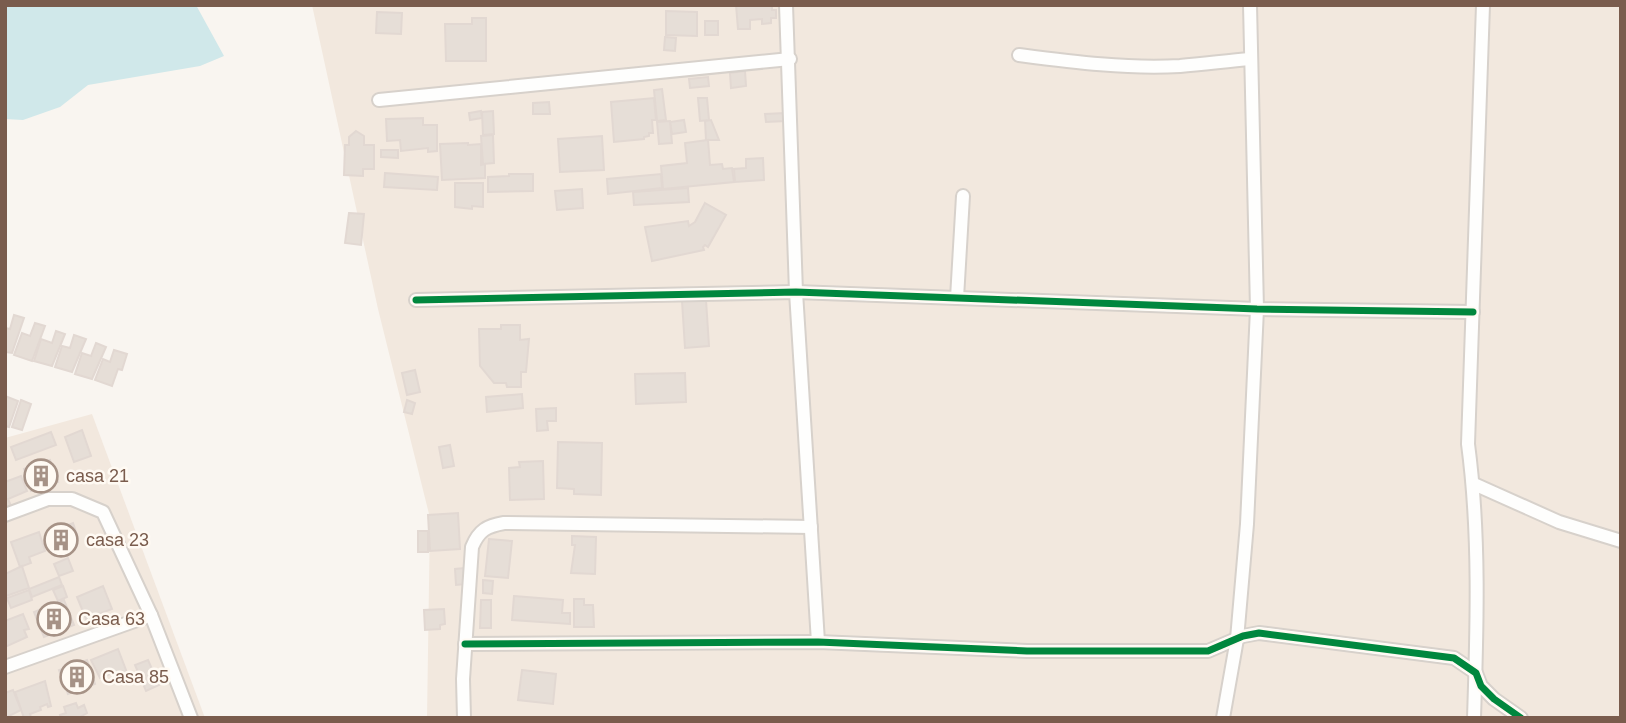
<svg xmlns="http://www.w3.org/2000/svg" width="1626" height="723" font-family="Arial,sans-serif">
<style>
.residential{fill:#f2e8de}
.water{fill:#d0e8ea}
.building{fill:#e6ded7;stroke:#e2d8d2;stroke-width:2}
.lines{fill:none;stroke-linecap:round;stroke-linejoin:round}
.street-casing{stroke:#d7d1cb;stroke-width:16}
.street{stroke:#fefefd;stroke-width:12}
.cycleway-casing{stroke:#fffaf3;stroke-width:11}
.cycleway{stroke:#00873e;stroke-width:7}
.labels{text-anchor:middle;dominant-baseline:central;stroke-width:5;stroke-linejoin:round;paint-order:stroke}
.poi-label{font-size:18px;fill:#7a5c4d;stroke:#fffaf3;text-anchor:start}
</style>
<rect width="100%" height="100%" fill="#f9f5f0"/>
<g class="residential">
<polygon points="312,5 1621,5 1621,718 427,718 430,518 378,309"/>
<polygon points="92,414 205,718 5,718 5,438"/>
</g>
<polygon class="water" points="5,5 196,5 224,56 200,66 88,85 60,107 23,120 5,119"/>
<g class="building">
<polygon points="736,5 772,5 772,10 776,10 776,18 771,18 771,23 762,24 762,19 750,20 750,29 738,29"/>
<polygon points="666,11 697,12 697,36 666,35"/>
<polygon points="377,12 402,13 401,34 376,33"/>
<polygon points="472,18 486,18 486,61 446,61 445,24 472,24"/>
<rect x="705" y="21" width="13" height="14"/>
<polygon points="665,37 676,38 675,51 664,50"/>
<polygon points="745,71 746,86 731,88 730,73"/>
<polygon points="708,77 709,86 690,88 689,79"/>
<polygon points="662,89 666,120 657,121 654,90"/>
<polygon points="654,98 656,120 652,120 653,133 649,133 649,136 644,137 644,139 614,142 611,102"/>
<polygon points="698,98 707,98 709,120 700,121"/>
<polygon points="549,102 550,114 533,114 533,103"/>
<polygon points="481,111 482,118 470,120 469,113"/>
<polygon points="493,111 494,134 483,135 482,112"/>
<polygon points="785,113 786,121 766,122 765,114"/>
<polygon points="423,118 423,125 437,125 437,151 428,152 428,148 401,151 400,140 387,141 386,119"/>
<polygon points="684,120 686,132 672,134 670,122"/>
<polygon points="711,120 719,140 706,140 705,121"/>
<polygon points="670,121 672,143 659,144 657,122"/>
<polygon points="356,131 364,136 364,145 374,145 374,169 363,169 363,176 344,175 345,145 349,145 349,137"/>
<polygon points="493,135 494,163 483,164 481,136"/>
<polygon points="602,136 604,170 560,172 558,139"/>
<polygon points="708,140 710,165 722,164 723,169 732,168 734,182 663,189 661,166 687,163 685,143"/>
<polygon points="468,143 468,145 481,144 481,165 485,164 485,178 442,180 440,144"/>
<polygon points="381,150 398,150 398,158 381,157"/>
<polygon points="763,158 764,180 735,182 734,169 746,168 746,159"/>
<polygon points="385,173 438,177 437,190 384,187"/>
<polygon points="509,174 533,174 533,191 488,192 488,177 509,176"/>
<polygon points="661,174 662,188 608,194 607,179"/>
<polygon points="455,183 483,183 483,207 472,206 472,209 455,207"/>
<polygon points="688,188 689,202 634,205 633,192"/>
<polygon points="582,189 583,208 557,210 555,191"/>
<polygon points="705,203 726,215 708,247 705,245 703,247 704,250 652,261 645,227 688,221 689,226 695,222"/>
<polygon points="349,213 364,214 361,245 345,243"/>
<polygon points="706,300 709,346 685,348 682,301"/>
<polygon points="14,315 24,318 12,353 5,352 5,328 10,329"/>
<polygon points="35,323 45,326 32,361 14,355 22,333 30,336"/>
<polygon points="501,325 520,325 520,340 529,339 526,372 521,372 521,387 507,387 506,383 494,383 480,366 479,329 501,329"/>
<polygon points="56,331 65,334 52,366 34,361 41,339 52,343"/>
<polygon points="74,335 86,339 72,372 55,367 62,346 70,348"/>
<polygon points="96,343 106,347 92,379 75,374 82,353 91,356"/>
<polygon points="114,350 127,354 122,370 118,369 112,386 95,380 103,359 110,362"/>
<polygon points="415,370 420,392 407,395 402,373"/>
<polygon points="685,373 686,402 636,404 635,374"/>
<polygon points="522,394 523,408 487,412 486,397"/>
<polygon points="5,396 18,401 9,427 5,426"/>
<polygon points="21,400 31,404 22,430 12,427"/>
<polygon points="407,400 415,403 412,414 404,412"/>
<polygon points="556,408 556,421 547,421 548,430 537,431 536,409"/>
<polygon points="82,430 91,456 74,462 65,437"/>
<polygon points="51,432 56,445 16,460 11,447"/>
<polygon points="558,442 602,443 601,495 574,494 574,489 557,488"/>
<polygon points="450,445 454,466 443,468 439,447"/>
<polygon points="50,460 58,482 31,491 24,469"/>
<polygon points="543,461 544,499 510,500 509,468 520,467 519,462"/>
<polygon points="21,476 27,491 8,499 11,506 5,508 5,482"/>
<polygon points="458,513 460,549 430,551 428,515"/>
<polygon points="73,523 78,538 65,543 67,549 56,554 48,533"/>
<rect x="418" y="531" width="10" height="21"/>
<polygon points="39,532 45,551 29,557 31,563 20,567 11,542"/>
<polygon points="572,536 596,537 595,574 571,573 575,545 572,545"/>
<polygon points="489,539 512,541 508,578 485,576"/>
<polygon points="68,558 73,571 59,576 54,564"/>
<polygon points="22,566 29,588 6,596 5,574"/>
<polygon points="464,568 465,584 456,585 455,569"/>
<polygon points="59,577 62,585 32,597 29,589"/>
<polygon points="483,580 493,581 492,594 483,593"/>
<polygon points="63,586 67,597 58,601 53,590"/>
<polygon points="103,586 112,609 86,619 77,597"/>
<polygon points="29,590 32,600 11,608 7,598"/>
<polygon points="514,596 563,600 562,613 570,613 570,624 512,620"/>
<polygon points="574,599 584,599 584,605 593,605 594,627 574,627"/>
<polygon points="64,600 74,625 44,637 34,612"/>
<polygon points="481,600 491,600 491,628 480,628"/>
<polygon points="444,609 445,624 440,625 440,629 425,630 424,610"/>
<polygon points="23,614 29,629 24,630 27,637 5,647 5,621"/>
<polygon points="118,649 129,678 118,682 115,672 100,678 91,660"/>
<polygon points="87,660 95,684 68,694 59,670"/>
<polygon points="148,660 159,685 146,691 135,665"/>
<polygon points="522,670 556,674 553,704 518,700"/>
<polygon points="45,681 51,706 48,707 47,704 40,707 41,710 30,714 31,718 24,718 15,692"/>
<polygon points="13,690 21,710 5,718 5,693"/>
<polygon points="76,703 78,708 84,705 87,713 78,718 61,718 60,715 66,713 64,707"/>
</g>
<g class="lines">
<defs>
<g id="street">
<polyline points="786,5 796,292 818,642"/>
<path d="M 1019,55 C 1073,62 1126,69 1180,66 C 1204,64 1227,61 1250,59"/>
<polyline points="379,100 790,59"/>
<polyline points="957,298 963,196"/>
<polyline points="416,300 796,292 1257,309 1473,312"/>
<polyline points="1474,484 1559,522 1621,541"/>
<polyline points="5,515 48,499 72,499 103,512 151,615 191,718"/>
<polyline points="465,644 818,642 1027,651 1208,651 1243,636 1259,633 1454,658 1476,673 1481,686 1494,699 1521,718"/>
<polyline points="5,667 151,615"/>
<path d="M 464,718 L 463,679 L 472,547 C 479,530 487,526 504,523 L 811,527"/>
<polyline points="1223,718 1237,639 1247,524 1257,309 1250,5"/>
<path d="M 1474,718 C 1477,627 1480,534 1468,444 L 1483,5"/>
</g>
</defs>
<use href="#street" class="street-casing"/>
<use href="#street" class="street"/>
<defs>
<g id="cycleway">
<polyline points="416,300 796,292 1257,309 1473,312"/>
<polyline points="465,644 818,642 1027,651 1208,651 1243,636 1259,633 1454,658 1476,673 1481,686 1494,699 1521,718"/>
</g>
</defs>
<use href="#cycleway" class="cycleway-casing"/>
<use href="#cycleway" class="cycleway"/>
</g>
<defs>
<symbol id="building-ring" viewBox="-11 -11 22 22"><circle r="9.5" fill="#fffaf3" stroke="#a69286" stroke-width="1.5"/><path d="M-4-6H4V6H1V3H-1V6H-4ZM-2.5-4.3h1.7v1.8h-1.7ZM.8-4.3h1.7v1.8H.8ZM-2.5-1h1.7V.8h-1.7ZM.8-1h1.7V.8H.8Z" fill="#a69286"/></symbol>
</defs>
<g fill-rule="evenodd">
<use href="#building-ring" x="22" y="457" width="38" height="38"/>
<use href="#building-ring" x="42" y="521" width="38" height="38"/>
<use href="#building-ring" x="35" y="600" width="38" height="38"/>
<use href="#building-ring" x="58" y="658" width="38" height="38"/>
</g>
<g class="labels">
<g class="poi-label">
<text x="66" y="476">casa 21</text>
<text x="86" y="540">casa 23</text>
<text x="78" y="619">Casa 63</text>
<text x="102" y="677">Casa 85</text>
</g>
</g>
<rect width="1626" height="723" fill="none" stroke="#7a5c4d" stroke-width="14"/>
</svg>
